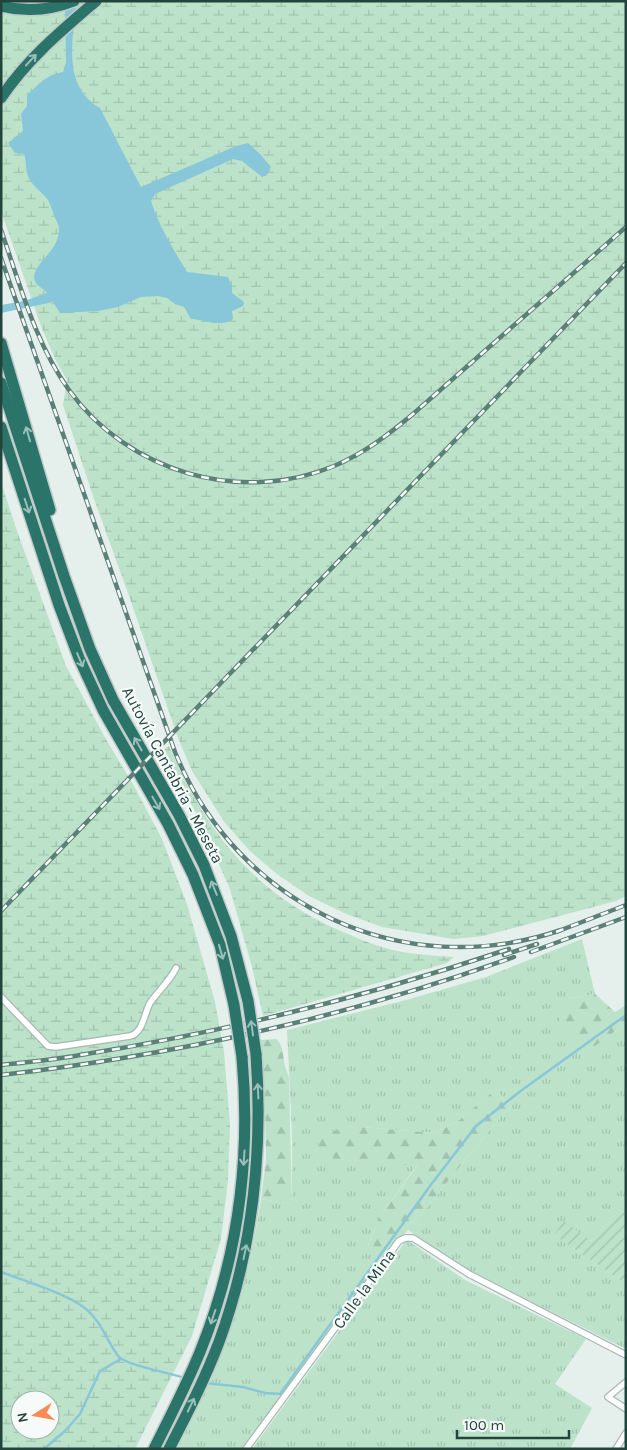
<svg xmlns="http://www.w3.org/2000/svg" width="627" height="1450" font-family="Karla,sans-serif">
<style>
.grass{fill:url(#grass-tufts)}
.forest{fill:url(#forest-firs)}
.wetland{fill:url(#wetland-marsh);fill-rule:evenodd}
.garden{fill:url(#garden-furrows)}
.water{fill:#88c7d9}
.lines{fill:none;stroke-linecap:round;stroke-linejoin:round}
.stream{stroke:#88c7d9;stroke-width:2.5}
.minor-casing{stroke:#a7b9b4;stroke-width:8}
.motorway-casing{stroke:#c1cbc9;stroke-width:14}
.minor{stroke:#fff;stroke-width:5.5}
.motorway{stroke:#2a7469;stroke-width:11}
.rail-casing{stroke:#5c7f78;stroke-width:4.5}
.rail{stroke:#f6fbf9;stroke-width:2.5;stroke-dasharray:8;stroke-linecap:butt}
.motorway-bridge-casing{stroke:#c1cbc9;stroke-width:14;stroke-linecap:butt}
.motorway-bridge{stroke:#2a7469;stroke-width:11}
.oneway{stroke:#9abeb8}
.labels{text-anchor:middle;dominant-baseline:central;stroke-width:4.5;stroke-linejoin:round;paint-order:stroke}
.street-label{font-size:16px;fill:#22443d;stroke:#f6fbf9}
</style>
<defs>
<pattern id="grass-tufts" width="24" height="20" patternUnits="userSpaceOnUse" patternTransform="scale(1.25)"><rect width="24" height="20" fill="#bce2c9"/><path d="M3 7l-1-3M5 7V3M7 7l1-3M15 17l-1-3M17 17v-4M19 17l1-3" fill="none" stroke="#a1c3ae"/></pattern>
<pattern id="forest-firs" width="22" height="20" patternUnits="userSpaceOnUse" patternTransform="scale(1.25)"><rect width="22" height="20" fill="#bce2c9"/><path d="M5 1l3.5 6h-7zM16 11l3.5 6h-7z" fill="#a1c3ae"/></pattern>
<pattern id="wetland-marsh" width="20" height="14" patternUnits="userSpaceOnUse" patternTransform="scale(1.25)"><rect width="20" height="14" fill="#bce2c9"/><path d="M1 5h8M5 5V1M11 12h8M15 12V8" fill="none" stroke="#a1c3ae"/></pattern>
<pattern id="garden-furrows" width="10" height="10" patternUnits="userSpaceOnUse" patternTransform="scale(1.25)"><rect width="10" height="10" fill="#bce2c9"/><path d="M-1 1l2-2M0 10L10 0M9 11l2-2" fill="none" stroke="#a1c3ae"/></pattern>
</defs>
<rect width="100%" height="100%" fill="#e5f0ec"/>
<g class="grass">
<path d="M 582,939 L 595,994 L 567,999 L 586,1053 L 626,1023 L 626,1213 L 620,1210 L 591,1241 L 554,1235 L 626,1284 L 626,1349 L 459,1265 L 408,1230 L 503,1114 L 511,1108 L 496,1089 L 457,1122 L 434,1133 L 361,1127 L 327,1158 L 417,1165 L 379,1218 L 368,1245 L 384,1256 L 242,1449 L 177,1449 C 192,1418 208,1387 221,1355 C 241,1305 253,1252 261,1199 L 292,1204 L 292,1134 L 287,1030 L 406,1000 L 486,977 Z"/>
<polygon points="405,1242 410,1242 465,1280 586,1339 555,1384 592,1408 570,1449 252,1449"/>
</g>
<g class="forest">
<polygon points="595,994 615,1012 626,1005 626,1023 586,1053 559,1020 567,999"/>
<path d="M 276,1039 C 285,1047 282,1056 285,1066 C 286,1070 288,1074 289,1078 L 292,1204 L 261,1199 L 266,1160 L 265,1106 L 261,1040 Z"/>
<polygon points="496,1089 511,1108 503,1114 408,1230 384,1256 368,1246 379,1218 417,1166 327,1158 317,1146 320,1133 361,1127 434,1133 457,1122"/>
</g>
<g class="wetland">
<polygon points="1,1 626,1 626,896 616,901 483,936 453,939 382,927 344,913 309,896 277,874 250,851 225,823 192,771 178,738 128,593 95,502 63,405 67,380 56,361 42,329 1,211"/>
<path d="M 1,482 L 17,531 L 66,666 L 107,741 L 134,786 L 162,839 L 187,904 L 215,1002 L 224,1052 L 230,1125 L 228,1180 L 221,1239 L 192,1336 L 135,1449 L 1,1449 ZM 20,1400 L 50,1400 L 50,1430 L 20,1430 Z"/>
<path d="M 169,746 C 206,832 255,895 343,932 C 364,941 386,950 408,953 C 423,955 439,956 454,957 L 447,963 L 263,1016 L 252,967 L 230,889 L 195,811 L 162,750 Z"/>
</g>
<polygon class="garden" points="620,1210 626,1213 626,1284 554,1235 564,1221 591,1241"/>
<path class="water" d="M 65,1 L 77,1 C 73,37 61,86 100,108 L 141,187 L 236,146 L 248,143 L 261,155 L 271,167 L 267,175 L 262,177 L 242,161 L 233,159 L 155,194 L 151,201 C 159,226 173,249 187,272 L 228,277 L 232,287 L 232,293 L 244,302 L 243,306 L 232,311 L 233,319 C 220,328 206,320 191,319 L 184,307 L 175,304 L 167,298 L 158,296 L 141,297 L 118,307 L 98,311 L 60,313 L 53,302 L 1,313 L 1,305 L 24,301 L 47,293 C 44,288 38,287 36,283 C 26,267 60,253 59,229 C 59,226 57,221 55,218 C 53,212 51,206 48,200 C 42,192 32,186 28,176 C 25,169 27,162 24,154 L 15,153 L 8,143 L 23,131 L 21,114 L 27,106 L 27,95 C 38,85 47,74 63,72 L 66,62 Z"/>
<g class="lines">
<g class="stream">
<path d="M 1,1272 C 25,1281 68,1294 86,1309 C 102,1322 107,1342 119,1357 C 126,1365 173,1374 185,1378"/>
<polyline points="205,1383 243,1387 265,1393 280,1394 430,1186 476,1126 522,1090 626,1015"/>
<polyline points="44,1449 65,1431 80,1414 100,1371 121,1359"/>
</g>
<defs>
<g id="minor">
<path d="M 1,997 L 48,1046 L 56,1047 L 130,1036 C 143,1033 144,1014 150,1003 C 158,991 170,981 176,968"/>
<polyline points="626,1382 608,1397 626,1409"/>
<polyline points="246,1449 399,1241 405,1238 413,1238 469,1274 626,1355"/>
<polyline points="616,1449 626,1433"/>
</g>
<g id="motorway">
<path d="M 1,6 C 25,12 51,10 74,1"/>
<path d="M 1,98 C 27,59 61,31 96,1"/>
<polyline points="1,343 50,510"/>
<polyline points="1,383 64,576 90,649 113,700 179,815 204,865 231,936 248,1001"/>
<polyline points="1,427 59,605 79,658 103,710 168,824 193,875 220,945 234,1005"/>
<path d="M 154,1449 C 170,1417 186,1386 200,1352 C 238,1258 251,1158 242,1057"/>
<path d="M 169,1449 C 187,1414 205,1379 219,1342 C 253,1249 263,1153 256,1054"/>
</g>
</defs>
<use href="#minor" class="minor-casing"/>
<use href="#motorway" class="motorway-casing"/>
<use href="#minor" class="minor"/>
<use href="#motorway" class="motorway"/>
<defs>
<g id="rail">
<path d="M 1,230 C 20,284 35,343 69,390 C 128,472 240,505 334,466 C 363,454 388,435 413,414 L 626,227"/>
<path d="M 1,258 L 175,752 C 237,906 403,984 561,930"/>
<polyline points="1,911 626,263"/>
<polyline points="556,932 626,905"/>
<polyline points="531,952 626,917"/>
<polyline points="504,955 537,944"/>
<path d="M 1,1065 C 27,1062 54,1060 80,1055 C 226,1032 369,996 509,949"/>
<path d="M 1,1075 C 176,1055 348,1017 514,957"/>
</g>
</defs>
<use href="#rail" class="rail-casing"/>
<use href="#rail" class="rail"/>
<defs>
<g id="motorway-bridge">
<polyline points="248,1001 256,1054"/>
<polyline points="234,1005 242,1057"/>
</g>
</defs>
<use href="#motorway-bridge" class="motorway-bridge-casing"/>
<use href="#motorway-bridge" class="motorway-bridge"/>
</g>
<defs><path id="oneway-shaft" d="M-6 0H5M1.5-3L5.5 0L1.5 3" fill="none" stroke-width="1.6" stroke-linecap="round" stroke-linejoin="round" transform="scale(1.25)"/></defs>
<g class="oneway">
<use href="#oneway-shaft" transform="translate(31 60) rotate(-47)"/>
<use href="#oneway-shaft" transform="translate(28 434) rotate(-106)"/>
<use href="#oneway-shaft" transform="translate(27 506) rotate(72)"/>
<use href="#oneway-shaft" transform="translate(80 660) rotate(67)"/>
<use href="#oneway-shaft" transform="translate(138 744) rotate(-120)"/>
<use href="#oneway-shaft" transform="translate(156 803) rotate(60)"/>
<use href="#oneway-shaft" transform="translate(214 888) rotate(-112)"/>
<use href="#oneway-shaft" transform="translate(221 952) rotate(74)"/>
<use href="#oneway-shaft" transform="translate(252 1028) rotate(-98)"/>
<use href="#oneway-shaft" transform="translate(258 1091) rotate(-93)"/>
<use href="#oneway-shaft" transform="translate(244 1158) rotate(94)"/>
<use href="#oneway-shaft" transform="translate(245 1252) rotate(-78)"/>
<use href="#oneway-shaft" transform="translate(213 1317) rotate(109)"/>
<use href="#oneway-shaft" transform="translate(191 1405) rotate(-64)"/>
</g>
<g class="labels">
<g class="street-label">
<text transform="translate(173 775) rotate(62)">Autovía Cantabria - Meseta</text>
<text transform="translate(364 1289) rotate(-54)">Calle la Mina</text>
</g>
</g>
<rect width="627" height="1450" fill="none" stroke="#22443d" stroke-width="5"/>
<g transform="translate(35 1415) rotate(259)"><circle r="24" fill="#f6fbf9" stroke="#a1b2ae"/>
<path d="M0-4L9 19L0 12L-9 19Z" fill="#ff8954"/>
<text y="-8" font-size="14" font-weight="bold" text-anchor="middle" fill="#22443d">N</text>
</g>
<path d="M457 1430v8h112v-8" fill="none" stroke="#22443d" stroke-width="2.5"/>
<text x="464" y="1430" font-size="15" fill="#22443d" stroke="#f6fbf9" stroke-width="4" paint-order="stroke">100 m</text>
</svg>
